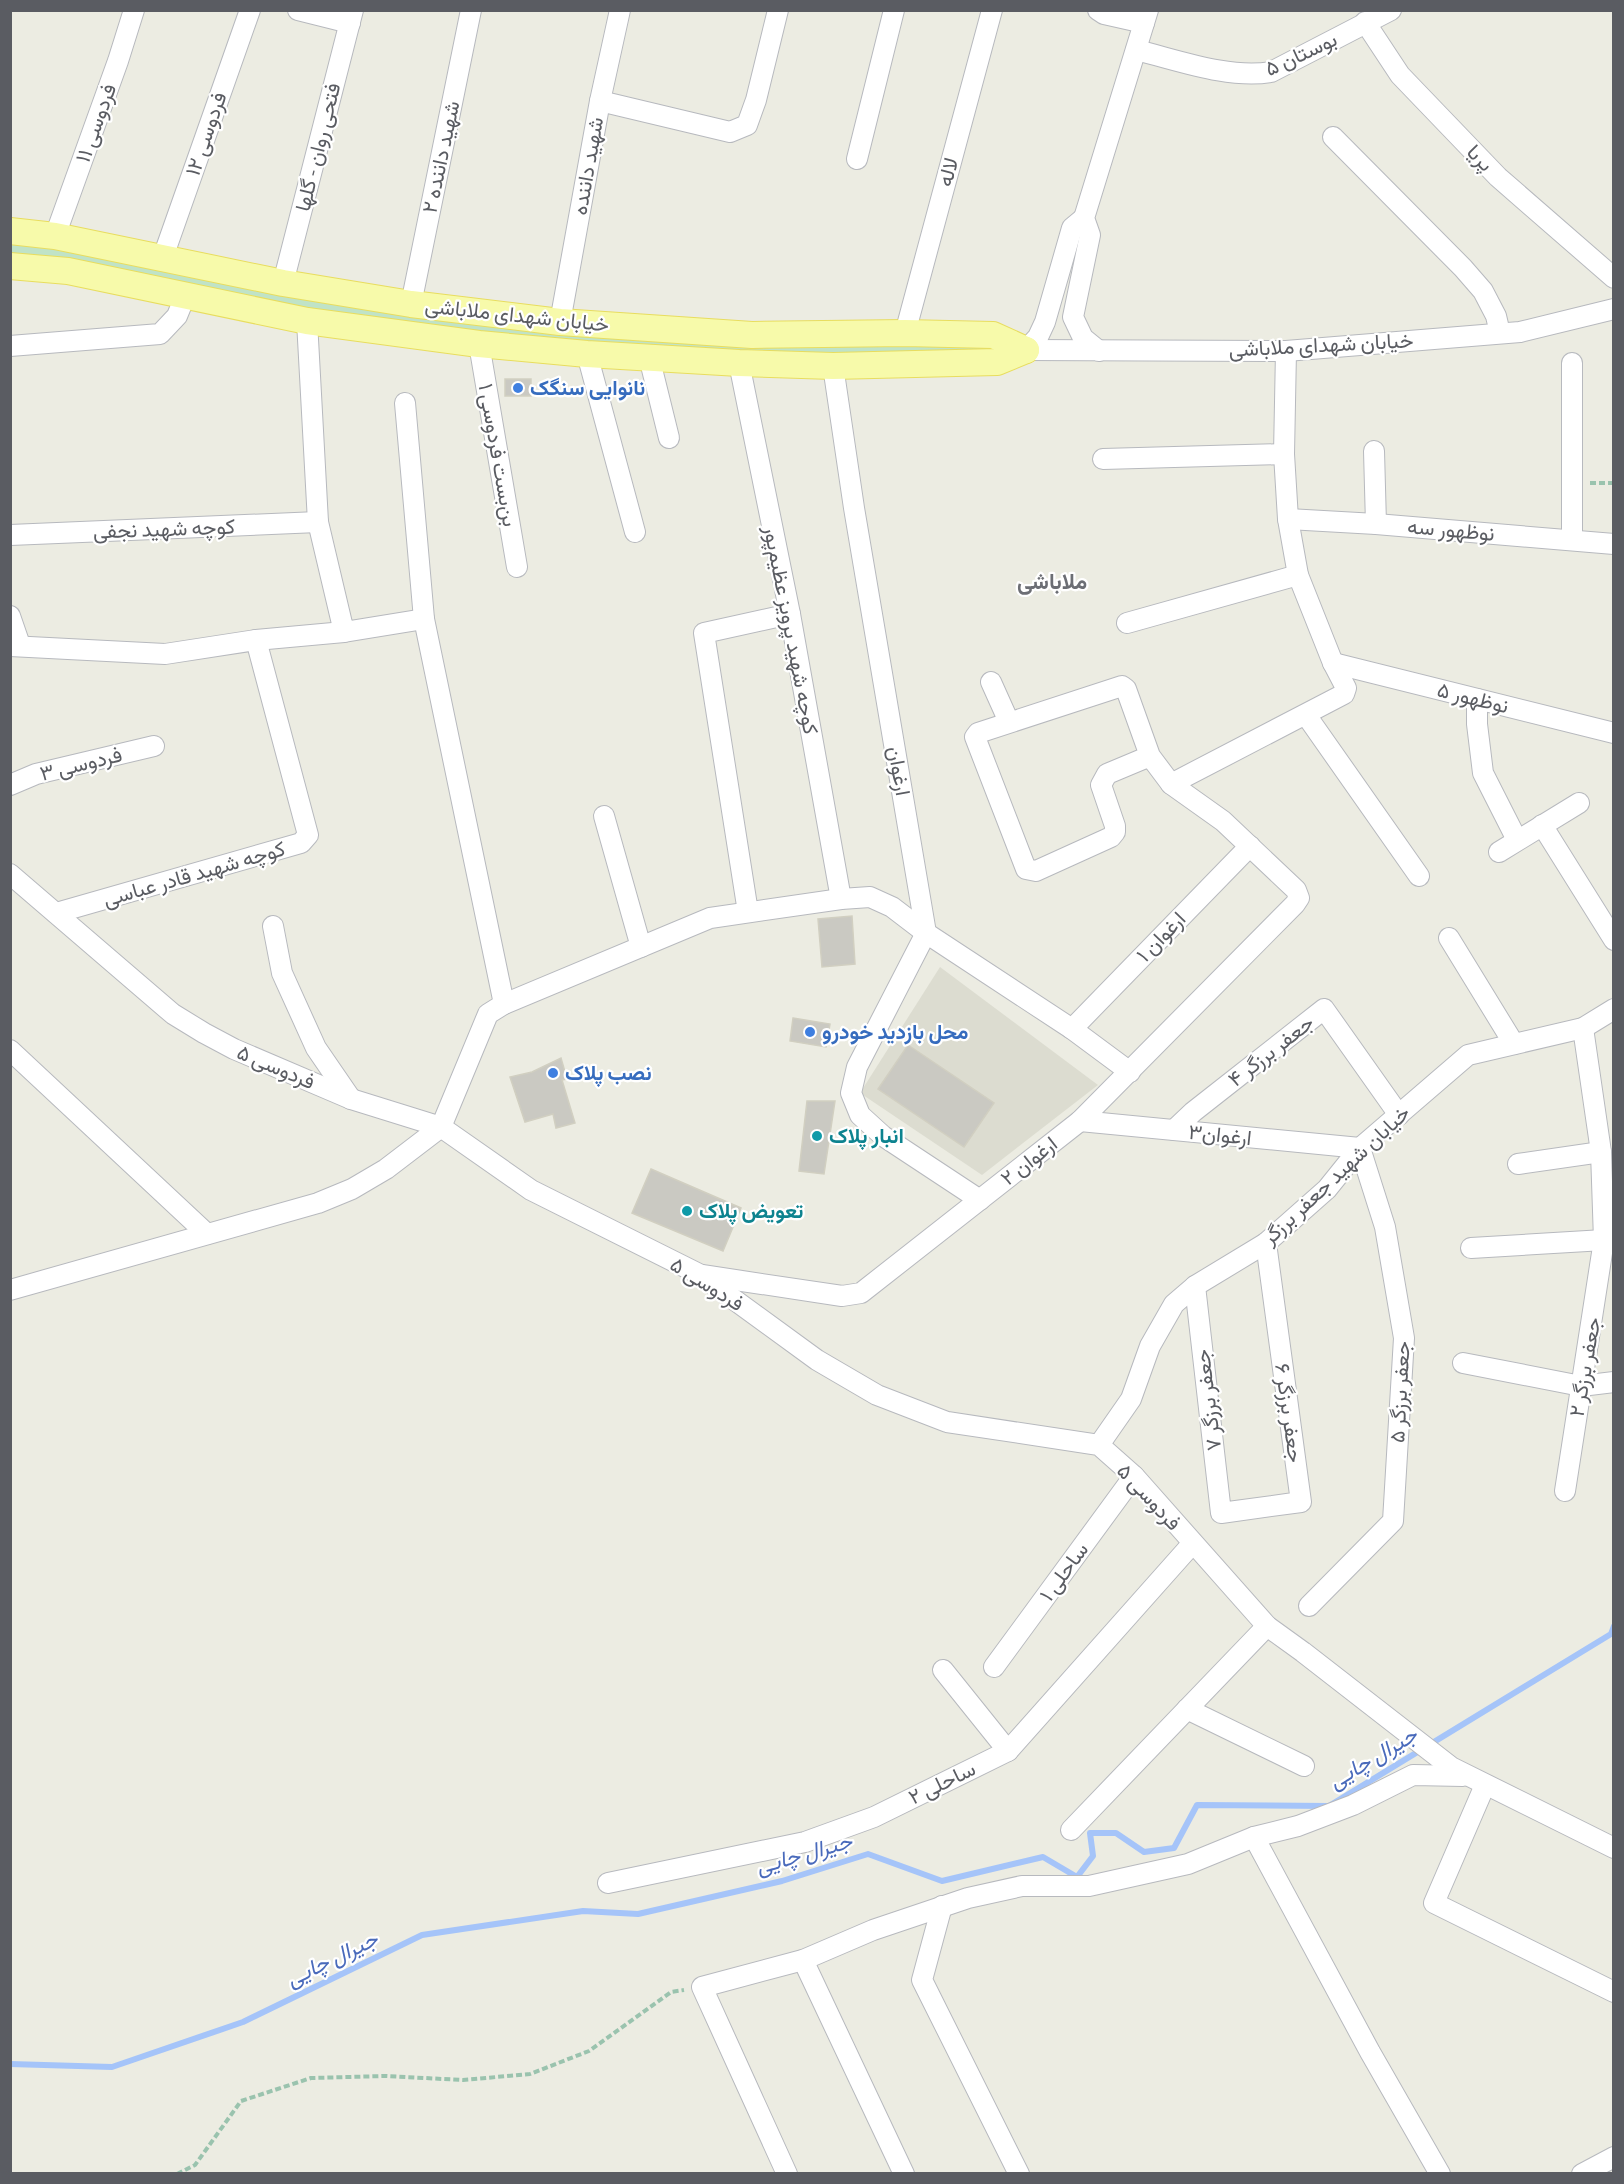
<svg xmlns="http://www.w3.org/2000/svg" width="1624" height="2184" font-family="'Source Sans 3',Vazirmatn,sans-serif">
<style>
.education{fill:#dcdcd0}
.green{fill:#c0e3c7}
.lines{fill:none;stroke-linecap:round;stroke-linejoin:round}
.stream{stroke:#a5c4f9;stroke-width:6}
.building{fill:#cac9c2;stroke:#d1cfc1;stroke-width:1.5}
.minor-casing{stroke:#b7b9be;stroke-width:22}
.major-casing{stroke:#e8dd5f;stroke-width:28}
.path{stroke:#9ac3ae;stroke-width:4;stroke-dasharray:6 3;stroke-linecap:butt}
.minor{stroke:#fff;stroke-width:20}
.major{stroke:#f7faaa;stroke-width:26}
.shop-dot{fill:#3f7fe0;stroke:#fff;stroke-width:2}
.culture-dot{fill:#0f9aa8;stroke:#fff;stroke-width:2}
.labels{text-anchor:middle;dominant-baseline:central;stroke-width:4.5;stroke-linejoin:round;paint-order:stroke}
.street-label{font-size:21px;fill:#5a5c62;stroke:#fff}
.shop-label{font-size:21px;font-weight:bold;fill:#366cbe;stroke:#fff;text-anchor:start}
.culture-label{font-size:21px;font-weight:bold;fill:#0d838f;stroke:#fff;text-anchor:start}
.neighbourhood-label{font-size:22px;font-weight:bold;fill:#6c6e74;stroke:#fff}
.water-label{font-size:22px;font-style:italic;fill:#496abb;stroke:#fff}
</style>
<rect width="100%" height="100%" fill="#ecece2"/>
<polygon class="education" points="940,967 1098,1085 982,1175 860,1093"/>
<polygon class="green" points="10,243 50,248 283,292 970,341 996,349 980,357 742,356 407,328 11,257"/>
<g class="lines">
<polyline class="stream" points="10,2064 112,2067 243,2022 422,1935 583,1911 638,1914 782,1881 868,1854 942,1881 1043,1857 1077,1877 1093,1856 1090,1833 1116,1833 1144,1852 1174,1848 1197,1805 1329,1806 1611,1634 1614,1626"/>
</g>
<g class="building">
<rect x="505" y="379" width="26" height="17"/>
<polygon points="852,916 855,964 822,967 818,919"/>
<polygon points="793,1018 830,1024 826,1047 790,1041"/>
<polygon points="908,1045 994,1103 964,1147 878,1089"/>
<polygon points="561,1058 567,1079 562,1080 575,1123 556,1128 553,1114 525,1122 510,1077 532,1072"/>
<polygon points="807,1101 835,1101 824,1174 799,1171"/>
<polygon points="651,1169 741,1208 723,1251 632,1213"/>
</g>
<g class="lines">
<defs>
<g id="minor">
<polyline points="298,10 350,23"/>
<polyline points="1098,10 1104,14 1144,23"/>
<polyline points="1365,22 1400,75 1498,177 1614,278"/>
<path d="M 1136,50 C 1178,60 1228,79 1271,72 L 1391,10"/>
<polyline points="600,101 730,132 747,125 756,100 778,10"/>
<polyline points="1333,137 1463,268 1483,291 1496,316 1500,333"/>
<polyline points="857,159 894,10"/>
<polyline points="55,236 118,61 134,10"/>
<polyline points="163,257 250,10"/>
<polyline points="283,283 353,10"/>
<polyline points="411,304 471,10"/>
<polyline points="307,321 318,522 344,632 424,619"/>
<polyline points="560,322 600,101 620,10"/>
<polyline points="905,333 992,10"/>
<polyline points="479,344 517,567"/>
<polyline points="10,346 160,334 177,316 186,294"/>
<polyline points="1026,350 1286,351 1520,332 1614,309"/>
<polyline points="1026,350 1038,337 1045,322 1072,228 1084,218"/>
<polyline points="1099,351 1083,338 1073,317 1090,235 1084,218 1148,10"/>
<polyline points="587,354 635,532"/>
<polyline points="649,357 669,438"/>
<polyline points="739,363 790,614 841,899"/>
<polyline points="833,366 854,508 926,933"/>
<polyline points="1374,451 1376,524"/>
<polyline points="1103,459 1284,454"/>
<polyline points="1288,519 1376,524 1614,544"/>
<polyline points="10,535 318,522"/>
<polyline points="1572,540 1572,363"/>
<polyline points="10,616 20,645"/>
<polyline points="1127,623 1298,575"/>
<polyline points="10,646 165,654 256,640 344,632"/>
<polyline points="1333,663 1614,733"/>
<polyline points="991,682 1009,722"/>
<polyline points="1477,699 1477,724 1483,773 1517,840"/>
<polyline points="1306,715 1419,876"/>
<polyline points="1150,756 1107,774 1101,785 1115,826 1115,832 1111,837 1036,871 1026,869 975,737 978,733 1122,686 1126,689 1150,756 1171,784"/>
<polyline points="10,785 36,774 154,746"/>
<polyline points="604,816 641,947"/>
<polyline points="1542,825 1614,940"/>
<polyline points="1499,852 1579,803"/>
<polyline points="10,874 173,1014 204,1033 234,1049 351,1099 441,1127 531,1190 699,1274 817,1360 877,1395 947,1422 1099,1445 1134,1476 1267,1626 1303,1652 1451,1767 1614,1848"/>
<polyline points="748,912 704,633 790,614"/>
<polyline points="56,913 301,843 308,835 256,640"/>
<polyline points="273,926 282,973 316,1048 351,1099"/>
<polyline points="926,933 857,1067 851,1093 860,1115 883,1136 980,1200"/>
<polyline points="1449,938 1514,1044"/>
<polyline points="504,1004 710,918 841,899 870,897 892,907 926,933 1072,1029 1130,1072"/>
<polyline points="1072,1029 1250,846"/>
<polyline points="10,1050 207,1234"/>
<polyline points="1080,1121 1360,1148"/>
<polyline points="1174,1130 1193,1112 1324,1009 1399,1115"/>
<polyline points="1518,1164 1601,1152"/>
<polyline points="1471,1248 1604,1240"/>
<polyline points="702,1275 842,1296 861,1293 1080,1121 1295,904 1299,898 1296,890 1223,821 1171,784 1344,694 1346,688 1333,663 1298,575 1288,519 1284,454 1286,351"/>
<polyline points="1195,1286 1221,1513 1301,1502 1266,1243"/>
<polyline points="10,1290 318,1203 352,1189 386,1169 441,1127 488,1014 504,1004 424,619 405,403"/>
<polyline points="1463,1363 1581,1386 1614,1382"/>
<polyline points="1099,1445 1131,1399 1150,1346 1174,1304 1195,1286 1266,1243 1327,1189 1360,1148 1468,1055 1583,1028 1614,1009"/>
<polyline points="1565,1491 1604,1240 1601,1152 1583,1028"/>
<polyline points="1309,1606 1393,1521 1404,1338 1385,1227 1360,1148"/>
<polyline points="994,1667 1134,1476"/>
<polyline points="943,1670 1008,1751"/>
<polyline points="1187,1709 1304,1766"/>
<polyline points="1485,1785 1434,1903 1614,1992"/>
<polyline points="1071,1830 1267,1626"/>
<polyline points="1254,1837 1370,2052 1440,2174"/>
<polyline points="608,1883 805,1842 874,1817 1008,1751 1192,1544"/>
<polyline points="942,1906 922,1980 1019,2174"/>
<polyline points="803,1960 904,2174"/>
<polyline points="787,2174 702,1987 803,1960 873,1930 968,1898 1022,1886 1089,1886 1188,1864 1254,1837 1298,1826 1353,1805 1413,1775 1463,1776"/>
<polyline points="1582,2174 1614,2157"/>
</g>
<g id="major">
<polyline points="10,231 55,236 283,283 411,304 560,322 752,335 905,333 993,335 1026,350"/>
<polyline points="10,266 68,271 307,321 479,344 587,354 739,363 833,366 997,362 1026,350"/>
</g>
</defs>
<use href="#minor" class="minor-casing"/>
<use href="#major" class="major-casing"/>
<g class="path">
<polyline points="1590,483 1614,483"/>
<polyline points="177,2174 195,2165 241,2101 311,2078 385,2076 463,2080 530,2074 589,2051 671,1992 684,1990"/>
</g>
<use href="#minor" class="minor"/>
<use href="#major" class="major"/>
</g>
<g class="shop-dot">
<circle cx="518" cy="388" r="6"/>
<circle cx="810" cy="1032" r="6"/>
<circle cx="553" cy="1073" r="6"/>
</g>
<g class="culture-dot">
<circle cx="817" cy="1136" r="6"/>
<circle cx="687" cy="1211" r="6"/>
</g>
<g class="labels">
<g class="street-label">
<text transform="translate(1301 54) rotate(-25)">بوستان ۵</text>
<text transform="translate(96 123) rotate(-70)">فردوسی ۱۱</text>
<text transform="translate(206 134) rotate(-71)">فردوسی ۱۲</text>
<text transform="translate(318 147) rotate(-76)">فتحی روان - گلها</text>
<text transform="translate(441 157) rotate(-78)">شهید داننده ۲</text>
<text transform="translate(1480 158) rotate(46)">پریا</text>
<text transform="translate(588 166) rotate(-80)">شهید داننده</text>
<text transform="translate(948 172) rotate(-75)">لاله</text>
<text transform="translate(517 315) rotate(6)">خیابان شهدای ملاباشی</text>
<text transform="translate(1321 345) rotate(-3)">خیابان شهدای ملاباشی</text>
<text transform="translate(498 455) rotate(80)">بن‌بست فردوسی ۱</text>
<text transform="translate(164 529) rotate(-2)">کوچه شهید نجفی</text>
<text transform="translate(1451 530) rotate(5)">نوظهور سه</text>
<text transform="translate(791 630) rotate(79)">کوچه شهید پرویز عظیم‌پور</text>
<text transform="translate(1473 698) rotate(14)">نوظهور ۵</text>
<text transform="translate(81 764) rotate(-14)">فردوسی ۳</text>
<text transform="translate(899 771) rotate(80)">ارغوان</text>
<text transform="translate(194 874) rotate(-16)">کوچه شهید قادر عباسی</text>
<text transform="translate(1161 937) rotate(-46)">ارغوان ۱</text>
<text transform="translate(1271 1051) rotate(-38)">جعفر برزگر ۴</text>
<text transform="translate(276 1067) rotate(23)">فردوسی ۵</text>
<text transform="translate(1220 1135) rotate(6)">ارغوان۳</text>
<text transform="translate(1029 1161) rotate(-38)">ارغوان ۲</text>
<text transform="translate(1336 1175) rotate(-43)">خیابان شهید جعفر برزگر</text>
<text transform="translate(707 1284) rotate(32)">فردوسی ۵</text>
<text transform="translate(1585 1367) rotate(-80)">جعفر برزگر ۲</text>
<text transform="translate(1400 1392) rotate(-87)">جعفر برزگر ۵</text>
<text transform="translate(1208 1400) rotate(-97)">جعفر برزگر ۷</text>
<text transform="translate(1289 1413) rotate(82)">جعفر برزگر ۶</text>
<text transform="translate(1149 1497) rotate(47)">فردوسی ۵</text>
<text transform="translate(1064 1572) rotate(-54)">ساحلی ۱</text>
<text transform="translate(942 1783) rotate(-26)">ساحلی ۲</text>
</g>
<g class="shop-label">
<text x="530" y="388">نانوایی سنگک</text>
<text x="822" y="1032">محل بازدید خودرو</text>
<text x="565" y="1073">نصب پلاک</text>
</g>
<g class="culture-label">
<text x="829" y="1136">انبار پلاک</text>
<text x="699" y="1211">تعویض پلاک</text>
</g>
<g class="neighbourhood-label">
<text x="1052" y="582">ملاباشی</text>
</g>
<g class="water-label">
<text transform="translate(1373 1758) rotate(-31)">جیرال چایی</text>
<text transform="translate(804 1854) rotate(-16)">جیرال چایی</text>
<text transform="translate(332 1959) rotate(-26)">جیرال چایی</text>
</g>
</g>
<rect width="1624" height="2184" fill="none" stroke="#5a5c62" stroke-width="24"/>
</svg>
